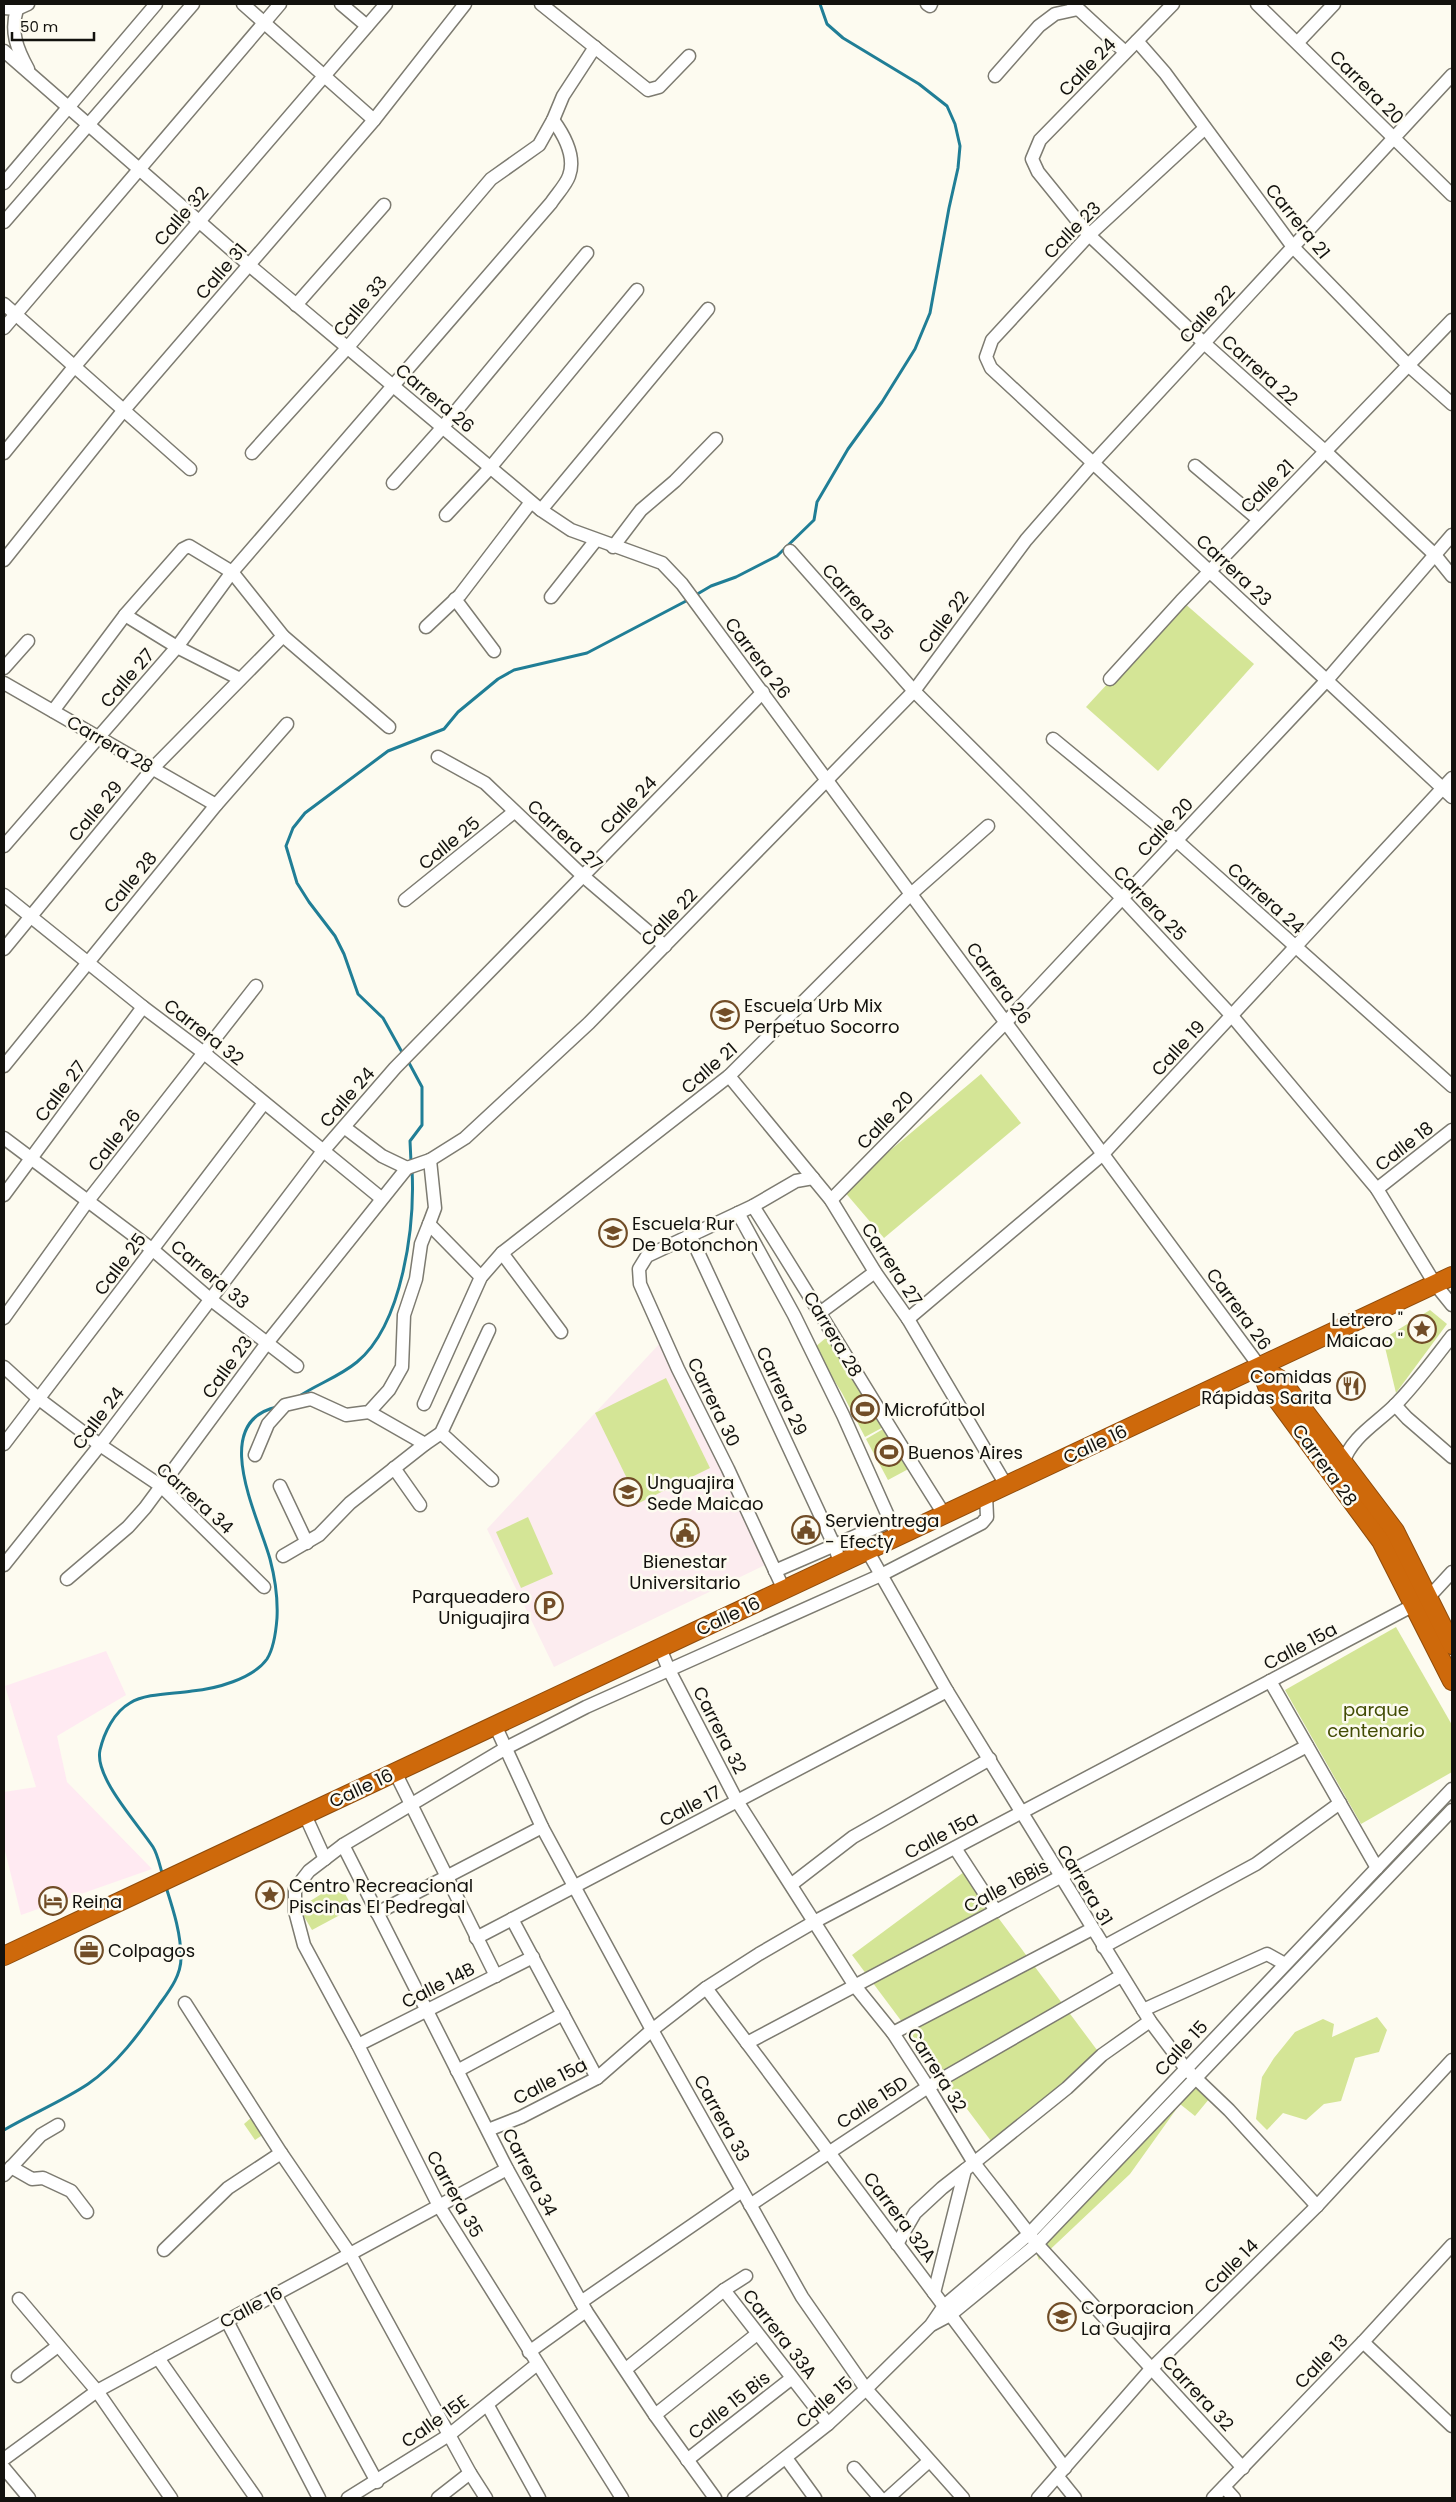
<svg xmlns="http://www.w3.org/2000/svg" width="1456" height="2502" font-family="Poppins,sans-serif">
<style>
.industrial{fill:#ffeaf2}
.education{fill:#fcecef}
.green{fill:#d4e596}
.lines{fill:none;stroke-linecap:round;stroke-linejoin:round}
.stream{stroke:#207e96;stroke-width:3}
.minor-casing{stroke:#7d7b71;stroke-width:15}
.highway-casing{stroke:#8d4b0c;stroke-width:20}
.minor{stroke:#fff;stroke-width:12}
.highway{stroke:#ce690b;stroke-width:18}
.labels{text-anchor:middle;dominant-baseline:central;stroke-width:5;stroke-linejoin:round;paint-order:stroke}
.street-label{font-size:18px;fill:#13120e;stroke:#fdfbf0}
.poi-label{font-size:18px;fill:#13120e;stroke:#fdfbf0;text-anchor:start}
.park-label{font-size:18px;fill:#424c04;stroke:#fdfbf0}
</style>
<rect width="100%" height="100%" fill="#fdfbf0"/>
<polygon class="industrial" points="106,1651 126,1695 57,1736 67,1782 152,1869 21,1915 4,1847 4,1792 36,1787 5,1686"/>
<polygon class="education" points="662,1341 769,1563 554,1667 487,1529"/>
<g class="green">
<polygon points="1183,602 1254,664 1158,771 1086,707"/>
<polygon points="981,1074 1021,1123 884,1238 843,1190"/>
<polygon points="1430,1310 1447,1324 1396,1393 1383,1339"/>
<polygon points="828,1336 889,1424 865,1437 842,1393 814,1348"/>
<polygon points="666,1378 710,1468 639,1503 595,1413"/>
<polygon points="890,1425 914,1466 888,1480 866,1439"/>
<polygon points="528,1517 553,1574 521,1588 496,1532"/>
<polygon points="1396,1627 1452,1725 1452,1772 1361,1824 1285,1690"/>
<polygon points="964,1872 1103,2058 991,2141 852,1955"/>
<polygon points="339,1883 353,1908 312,1930 299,1908"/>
<polygon points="1377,2017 1387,2030 1379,2052 1355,2058 1341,2101 1324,2104 1306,2120 1283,2113 1267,2130 1256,2119 1262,2077 1274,2058 1295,2032 1323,2019 1334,2024 1332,2037"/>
<polygon points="1186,2075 1214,2093 1195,2116 1180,2104 1130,2174 1039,2260 1031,2240"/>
<polygon points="252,2117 264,2134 255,2140 244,2124"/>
</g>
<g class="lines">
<g class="stream">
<polyline points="694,596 711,586 736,577 777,556 814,520 817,502 848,449 882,402 915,349 930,313 949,208 958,168 960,146 955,124 947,106 919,84 843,38 827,24 820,4"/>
<polyline points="403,1054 383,1018 358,994 344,954 335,936 309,902 297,883 286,846 293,828 305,813 388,751 444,729 458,712 498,679 514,670 587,653 688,600"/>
<polyline points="408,1061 422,1087 422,1125 410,1141 411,1162"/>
<path d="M 298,1397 C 317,1384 339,1377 357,1362 C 403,1324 415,1225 412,1169"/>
<path d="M 163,1876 C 160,1867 158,1855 153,1847 C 138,1824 94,1777 100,1750 C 104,1733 114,1712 130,1703 C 146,1693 174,1694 192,1691 C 215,1689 253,1679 267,1659 C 274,1648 276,1631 277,1618 C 278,1598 275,1578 270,1559 C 259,1518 208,1422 277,1407"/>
<path d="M 4,2130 C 31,2114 61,2102 88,2084 C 117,2064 139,2034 159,2005 C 169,1991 181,1976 181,1958 C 181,1933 173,1909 166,1887"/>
</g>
<defs>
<g id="minor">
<path d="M 15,4 L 17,9 C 10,32 17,49 28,69"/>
<polyline points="243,4 374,120"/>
<polyline points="341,4 367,26"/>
<polyline points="541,4 648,90 659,87 689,56"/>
<polyline points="927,4 930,6 931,4"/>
<polyline points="1073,4 1125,52"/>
<polyline points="1173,4 1040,140 1032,159 1038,172 1089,235 1204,343 1326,452 1435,555 1452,576"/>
<polyline points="1257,4 1452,195"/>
<polyline points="4,8 17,9 28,4"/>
<polyline points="1137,41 1165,73 1293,247 1409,366 1452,404"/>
<polyline points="1298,42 1334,4"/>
<polyline points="4,51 249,265 541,510 571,530 662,563 682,584 1260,1367"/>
<polyline points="995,76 1039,26 1055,14 1078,9"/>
<polyline points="1205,128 1089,235 992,340 986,357 991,368 1452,797"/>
<polyline points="4,183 156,4"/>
<polyline points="4,222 193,4"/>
<polyline points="4,304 190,469"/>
<polyline points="296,305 384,205"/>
<polyline points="4,328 280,4"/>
<polyline points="4,453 74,367 386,4"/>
<polyline points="252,453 348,347 491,179 539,145 553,120 563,96 595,47"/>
<polyline points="1195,466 1259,520"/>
<polyline points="393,483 442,428 587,253"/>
<polyline points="541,510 708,309"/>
<polyline points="446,515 490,468 637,290"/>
<polyline points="613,547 641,510 675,481 716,439"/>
<polyline points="790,551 914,691 1122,898 1232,1016 1377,1189 1435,1284 1452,1305"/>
<polyline points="4,560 123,411 374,120 465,4"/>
<polyline points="551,597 596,540"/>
<polyline points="455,599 494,651"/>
<polyline points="125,615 177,647 240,679"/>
<polyline points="426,627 460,595 531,502"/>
<polyline points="4,668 28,641"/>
<polyline points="1110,679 1181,601 1452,320"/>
<polyline points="4,683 216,805"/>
<polyline points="53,711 125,615 183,549 189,546 232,572 283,636 389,727"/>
<polyline points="1053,739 1176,840 1452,1086"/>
<polyline points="438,757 485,783 583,876 665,946"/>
<path d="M 4,846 L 177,647 L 232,572 L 551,203 C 556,195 566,185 569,176 C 576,157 564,135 553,120"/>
<polyline points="4,895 143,1007 204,1053 381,1198"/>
<polyline points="405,900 514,812"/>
<polyline points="4,949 153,768 283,636"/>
<polyline points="4,1066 216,805 287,724"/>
<polyline points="729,1076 831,1200 875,1272 908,1319 1006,1485"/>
<polyline points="344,1127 382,1156 407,1168"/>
<polyline points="4,1138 153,1250 210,1299 297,1366"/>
<polyline points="430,1160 435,1208 429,1224 481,1277"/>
<polyline points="407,1168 430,1160 465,1138 589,1023 914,691 1026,540 1093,463 1452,75"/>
<polyline points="1377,1189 1452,1130"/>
<polyline points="4,1195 143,1007"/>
<polyline points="831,1200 1006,1022 1327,680 1452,535"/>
<path d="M 753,1206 C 818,1308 879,1412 944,1514"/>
<polyline points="738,1213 794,1315 843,1415 897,1536"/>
<polyline points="690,1235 835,1547 840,1563"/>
<polyline points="502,1253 561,1332"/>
<polyline points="821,1312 875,1272"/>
<polyline points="4,1318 87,1202 256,986"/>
<polyline points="908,1319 1103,1154 1452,778"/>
<polyline points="4,1367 39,1399 100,1445 161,1486 264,1587"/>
<polyline points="424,1404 481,1277 502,1253 729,1076 911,894 988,826"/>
<polyline points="1395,1405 1407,1418 1452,1457"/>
<polyline points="369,1412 425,1444"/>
<polyline points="441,1433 492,1480"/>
<polyline points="4,1444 264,1103"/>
<polyline points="255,1455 268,1424 285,1405 311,1399 346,1415 369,1412 389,1390 402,1367 404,1315 416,1279 421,1244 429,1224"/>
<path d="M 1343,1463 C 1352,1435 1380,1422 1399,1401 C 1418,1381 1435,1358 1452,1336"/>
<polyline points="394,1468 420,1505"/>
<polyline points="280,1486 307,1543"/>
<polyline points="867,1550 947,1691 1150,2021 1186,2069 1229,2110 1317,2206"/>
<polyline points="283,1556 319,1535 350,1503 425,1444 441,1433 489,1330"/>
<polyline points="4,1565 100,1445 323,1151 395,1068 763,692"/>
<polyline points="775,1571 890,1521"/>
<polyline points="67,1579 128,1527 145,1508 267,1343 407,1168"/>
<polyline points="784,1590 728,1469 678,1369 640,1284 639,1269 647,1256 753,1206 796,1181 813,1178"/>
<polyline points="660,1648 669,1670 737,1801 855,1986 893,2033 928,2087 974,2163 1037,2244 1243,2468"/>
<polyline points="1270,1681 1377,1868"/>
<polyline points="495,1725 542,1827 652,2030 802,2297 866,2389 963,2498"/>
<polyline points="395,1772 496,1976"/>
<polyline points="305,1815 325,1859"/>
<polyline points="343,1845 507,2169 586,2311 655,2415 715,2498"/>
<polyline points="955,1848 996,1911"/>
<polyline points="792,1884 853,1837 990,1759"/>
<polyline points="377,1913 542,1827"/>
<polyline points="512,1919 597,2078"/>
<polyline points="476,1938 947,1691"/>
<polyline points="1103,1947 1256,1864 1340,1803"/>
<polyline points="706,1988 1065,2468"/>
<polyline points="185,2003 281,2153 350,2254 470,2473 486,2498"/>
<polyline points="1143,2010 1267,1954 1285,1964"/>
<polyline points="893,2033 1092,1929"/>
<polyline points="747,2043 1307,1746"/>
<polyline points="358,2045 533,1957"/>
<polyline points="457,2071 563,2014"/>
<polyline points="488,2130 521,2117 597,2078 652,2030 706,1988 759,1954 814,1922 1429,1597 1452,1572"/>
<polyline points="11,2167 32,2179 43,2178 71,2191 87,2212"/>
<polyline points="4,2175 41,2135 58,2125"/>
<polyline points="750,2205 928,2087 1121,1976"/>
<polyline points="897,2244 915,2213 942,2188 965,2170"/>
<polyline points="164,2250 228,2188 281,2153"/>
<polyline points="724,2290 828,2424"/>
<polyline points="934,2293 965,2170 1067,2088 1102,2055 1150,2021"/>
<polyline points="275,2294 377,2482"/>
<polyline points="19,2299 97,2391 171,2498"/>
<polyline points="581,2302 742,2191"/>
<polyline points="227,2321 319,2498"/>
<polyline points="933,2324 950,2315 1037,2244 1452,1810"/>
<polyline points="1363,2342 1452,2426"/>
<polyline points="529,2352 586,2311"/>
<polyline points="158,2358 256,2498"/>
<polyline points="626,2369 724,2290 746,2276"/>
<polyline points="18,2376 58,2346"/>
<polyline points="488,2406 539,2498"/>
<polyline points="655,2415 757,2334"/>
<polyline points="786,2458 815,2498"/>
<polyline points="4,2459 97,2391 507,2169"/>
<polyline points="687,2460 792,2378"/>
<polyline points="4,2468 29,2498"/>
<polyline points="854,2468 880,2498"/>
<polyline points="1058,2477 1075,2498"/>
<polyline points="1224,2487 1234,2498"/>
<polyline points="348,2498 449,2435 536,2365"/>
<polyline points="438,2498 470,2473"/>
<polyline points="622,2498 439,2206 358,2045 304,1945 295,1911 295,1889 309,1871 343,1845 506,1748 586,1707 881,1575 982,1523 987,1517 986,1495"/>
<polyline points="734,2498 828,2424 866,2389 931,2325 944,2306 1029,2234 1452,1789"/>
<polyline points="888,2498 928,2462"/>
<polyline points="1038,2498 1151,2369 1317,2206 1452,2060"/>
<polyline points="1213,2498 1363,2342 1452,2245"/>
</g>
<g id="highway">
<polyline points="1260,1367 1267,1386 1381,1541 1452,1681"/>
<polyline points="1260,1367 1281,1380 1395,1531 1452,1645"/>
<polyline points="4,1956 1452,1276"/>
</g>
</defs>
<use href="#minor" class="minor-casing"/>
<use href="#highway" class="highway-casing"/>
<use href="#minor" class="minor"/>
<use href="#highway" class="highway"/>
</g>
<defs>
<symbol id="school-ring" viewBox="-11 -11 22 22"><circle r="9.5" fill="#fdfbf0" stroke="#714d27" stroke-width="1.5"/><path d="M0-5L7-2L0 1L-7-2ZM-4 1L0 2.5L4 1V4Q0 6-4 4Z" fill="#714d27"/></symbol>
<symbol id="sight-ring" viewBox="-11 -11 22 22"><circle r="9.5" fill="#fdfbf0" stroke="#714d27" stroke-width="1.5"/><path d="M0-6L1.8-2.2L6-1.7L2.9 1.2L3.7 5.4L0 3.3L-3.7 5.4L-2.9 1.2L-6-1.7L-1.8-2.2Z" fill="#714d27"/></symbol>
<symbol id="restaurant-ring" viewBox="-11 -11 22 22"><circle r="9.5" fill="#fdfbf0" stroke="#714d27" stroke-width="1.5"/><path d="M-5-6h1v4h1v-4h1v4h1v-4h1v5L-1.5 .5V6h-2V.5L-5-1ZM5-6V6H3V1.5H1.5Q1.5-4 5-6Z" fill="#714d27"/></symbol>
<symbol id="stadium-ring" viewBox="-11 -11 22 22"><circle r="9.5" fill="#fdfbf0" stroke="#714d27" stroke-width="1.5"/><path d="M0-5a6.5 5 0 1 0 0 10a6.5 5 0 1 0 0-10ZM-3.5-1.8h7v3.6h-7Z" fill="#714d27"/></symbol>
<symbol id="university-ring" viewBox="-11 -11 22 22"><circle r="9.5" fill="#fdfbf0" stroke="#714d27" stroke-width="1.5"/><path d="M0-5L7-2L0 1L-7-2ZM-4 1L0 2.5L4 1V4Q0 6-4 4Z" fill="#714d27"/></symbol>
<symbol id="civic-ring" viewBox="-11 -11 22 22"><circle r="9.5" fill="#fdfbf0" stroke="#714d27" stroke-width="1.5"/><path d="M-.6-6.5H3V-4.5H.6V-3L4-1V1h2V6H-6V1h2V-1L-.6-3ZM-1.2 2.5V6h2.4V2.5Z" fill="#714d27"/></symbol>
<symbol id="parking-ring" viewBox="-11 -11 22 22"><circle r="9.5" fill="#fdfbf0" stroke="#714d27" stroke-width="1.5"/><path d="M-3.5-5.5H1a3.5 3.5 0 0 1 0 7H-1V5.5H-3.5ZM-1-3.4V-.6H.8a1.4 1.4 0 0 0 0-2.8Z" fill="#714d27"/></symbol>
<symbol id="hotel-ring" viewBox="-11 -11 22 22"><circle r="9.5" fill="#fdfbf0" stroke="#714d27" stroke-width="1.5"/><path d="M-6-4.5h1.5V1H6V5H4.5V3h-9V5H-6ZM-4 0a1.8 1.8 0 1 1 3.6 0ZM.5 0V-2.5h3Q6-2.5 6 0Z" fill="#714d27"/></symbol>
<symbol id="office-ring" viewBox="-11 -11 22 22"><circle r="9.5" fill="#fdfbf0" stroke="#714d27" stroke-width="1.5"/><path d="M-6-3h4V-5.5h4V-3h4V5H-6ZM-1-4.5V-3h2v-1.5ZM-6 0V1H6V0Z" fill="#714d27"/></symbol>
</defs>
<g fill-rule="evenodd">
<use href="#school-ring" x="709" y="999" width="32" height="32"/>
<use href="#school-ring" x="597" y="1217" width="32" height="32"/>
<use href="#sight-ring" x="1406" y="1313" width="32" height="32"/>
<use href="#restaurant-ring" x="1335" y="1370" width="32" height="32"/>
<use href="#stadium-ring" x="849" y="1393" width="32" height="32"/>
<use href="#stadium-ring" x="873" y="1436" width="32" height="32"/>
<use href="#university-ring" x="612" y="1476" width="32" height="32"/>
<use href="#civic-ring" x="790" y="1514" width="32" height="32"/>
<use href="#civic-ring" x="669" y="1517" width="32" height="32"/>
<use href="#parking-ring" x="533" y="1590" width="32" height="32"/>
<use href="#sight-ring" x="254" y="1879" width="32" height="32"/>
<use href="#hotel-ring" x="37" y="1885" width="32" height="32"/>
<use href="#office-ring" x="73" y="1934" width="32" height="32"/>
<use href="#school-ring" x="1046" y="2301" width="32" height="32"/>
</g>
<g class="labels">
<g class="street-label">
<text transform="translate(1087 67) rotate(-46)">Calle 24</text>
<text transform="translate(1367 87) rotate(45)">Carrera 20</text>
<text transform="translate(181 216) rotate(-49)">Calle 32</text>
<text transform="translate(1298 221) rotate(51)">Carrera 21</text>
<text transform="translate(1072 230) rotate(-45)">Calle 23</text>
<text transform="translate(221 271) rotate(-49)">Calle 31</text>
<text transform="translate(360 306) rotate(-50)">Calle 33</text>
<text transform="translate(1207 314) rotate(-47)">Calle 22</text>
<text transform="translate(1260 370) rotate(42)">Carrera 22</text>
<text transform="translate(435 398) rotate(40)">Carrera 26</text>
<text transform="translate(1267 486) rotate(-45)">Calle 21</text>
<text transform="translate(1234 570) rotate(43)">Carrera 23</text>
<text transform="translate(858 602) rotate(48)">Carrera 25</text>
<text transform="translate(943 622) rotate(-54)">Calle 22</text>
<text transform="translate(758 658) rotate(53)">Carrera 26</text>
<text transform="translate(127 678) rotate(-49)">Calle 27</text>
<text transform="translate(110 744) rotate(30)">Carrera 28</text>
<text transform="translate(628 805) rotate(-46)">Calle 24</text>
<text transform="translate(95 811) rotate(-50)">Calle 29</text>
<text transform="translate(1165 827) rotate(-47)">Calle 20</text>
<text transform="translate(565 835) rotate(43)">Carrera 27</text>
<text transform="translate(449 843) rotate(-39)">Calle 25</text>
<text transform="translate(130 882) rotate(-51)">Calle 28</text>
<text transform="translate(1266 898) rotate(42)">Carrera 24</text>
<text transform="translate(1150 903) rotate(46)">Carrera 25</text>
<text transform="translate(669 917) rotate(-46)">Calle 22</text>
<text transform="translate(999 983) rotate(54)">Carrera 26</text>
<text transform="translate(204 1032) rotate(38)">Carrera 32</text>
<text transform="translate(1178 1048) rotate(-47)">Calle 19</text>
<text transform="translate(709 1068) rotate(-41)">Calle 21</text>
<text transform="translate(60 1091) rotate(-53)">Calle 27</text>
<text transform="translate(347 1097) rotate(-49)">Calle 24</text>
<text transform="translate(885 1120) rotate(-46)">Calle 20</text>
<text transform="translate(114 1140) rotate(-52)">Calle 26</text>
<text transform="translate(1404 1146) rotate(-38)">Calle 18</text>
<text transform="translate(120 1264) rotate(-53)">Calle 25</text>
<text transform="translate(892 1264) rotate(57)">Carrera 27</text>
<text transform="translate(210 1274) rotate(40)">Carrera 33</text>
<text transform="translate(1239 1309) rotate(54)">Carrera 26</text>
<text transform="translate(833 1334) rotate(59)">Carrera 28</text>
<text transform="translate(227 1367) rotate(-54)">Calle 23</text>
<text transform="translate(782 1391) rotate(65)">Carrera 29</text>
<text transform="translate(714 1402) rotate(64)">Carrera 30</text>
<text transform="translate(98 1418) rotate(-53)">Calle 24</text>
<text transform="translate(1095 1444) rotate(-25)">Calle 16</text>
<text transform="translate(1325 1465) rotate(54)">Carrera 28</text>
<text transform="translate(195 1498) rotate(42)">Carrera 34</text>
<text transform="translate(728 1616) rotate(-25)">Calle 16</text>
<text transform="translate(1300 1646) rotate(-28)">Calle 15a</text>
<text transform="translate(720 1730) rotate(63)">Carrera 32</text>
<text transform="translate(361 1788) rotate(-25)">Calle 16</text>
<text transform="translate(690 1806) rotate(-28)">Calle 17</text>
<text transform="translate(941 1835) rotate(-28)">Calle 15a</text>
<text transform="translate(1085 1885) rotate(59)">Carrera 31</text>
<text transform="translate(1006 1886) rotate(-28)">Calle 16Bis</text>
<text transform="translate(438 1985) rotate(-27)">Calle 14B</text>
<text transform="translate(1181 2048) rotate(-47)">Calle 15</text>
<text transform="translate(937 2070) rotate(58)">Carrera 32</text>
<text transform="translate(550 2081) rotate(-27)">Calle 15a</text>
<text transform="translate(872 2102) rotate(-33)">Calle 15D</text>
<text transform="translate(722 2118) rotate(61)">Carrera 33</text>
<text transform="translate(530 2172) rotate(62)">Carrera 34</text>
<text transform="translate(455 2194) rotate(61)">Carrera 35</text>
<text transform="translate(900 2217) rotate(53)">Carrera 32A</text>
<text transform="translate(1231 2266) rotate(-45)">Calle 14</text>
<text transform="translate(251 2307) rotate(-28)">Calle 16</text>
<text transform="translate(780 2334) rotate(52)">Carrera 33A</text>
<text transform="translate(1321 2361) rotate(-46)">Calle 13</text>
<text transform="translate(1198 2393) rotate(47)">Carrera 32</text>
<text transform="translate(824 2402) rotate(-41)">Calle 15</text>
<text transform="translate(729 2405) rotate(-38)">Calle 15 Bis</text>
<text transform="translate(435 2421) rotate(-35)">Calle 15E</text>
</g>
<g class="poi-label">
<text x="744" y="1005">Escuela Urb Mix<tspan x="744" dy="21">Perpetuo Socorro</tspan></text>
<text x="632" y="1223">Escuela Rur<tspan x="632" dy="21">De Botonchon</tspan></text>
<text x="1403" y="1319" text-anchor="end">Letrero "<tspan x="1403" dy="21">Maicao "</tspan></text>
<text x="1332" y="1376" text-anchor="end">Comidas<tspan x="1332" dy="21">Rápidas Sarita</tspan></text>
<text x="884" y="1409">Microfútbol</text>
<text x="908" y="1452">Buenos Aires</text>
<text x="647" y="1482">Unguajira<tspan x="647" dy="21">Sede Maicao</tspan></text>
<text x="825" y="1520">Servientrega<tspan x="825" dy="21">- Efecty</tspan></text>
<text x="685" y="1561" text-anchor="middle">Bienestar<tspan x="685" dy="21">Universitario</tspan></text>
<text x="530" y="1596" text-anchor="end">Parqueadero<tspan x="530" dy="21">Uniguajira</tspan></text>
<text x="289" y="1885">Centro Recreacional<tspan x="289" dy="21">Piscinas El Pedregal</tspan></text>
<text x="72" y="1901">Reina</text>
<text x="108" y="1950">Colpagos</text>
<text x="1081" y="2307">Corporacion<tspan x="1081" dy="21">La Guajira</tspan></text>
</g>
<g class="park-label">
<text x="1376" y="1709">parque<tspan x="1376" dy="21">centenario</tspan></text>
</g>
</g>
<rect width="1456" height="2502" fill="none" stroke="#13120e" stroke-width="10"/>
<path d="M12 32v8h82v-8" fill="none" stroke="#13120e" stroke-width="2.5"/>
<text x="20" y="32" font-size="15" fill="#13120e" stroke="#fdfbf0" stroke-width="4" paint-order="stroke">50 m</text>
</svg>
